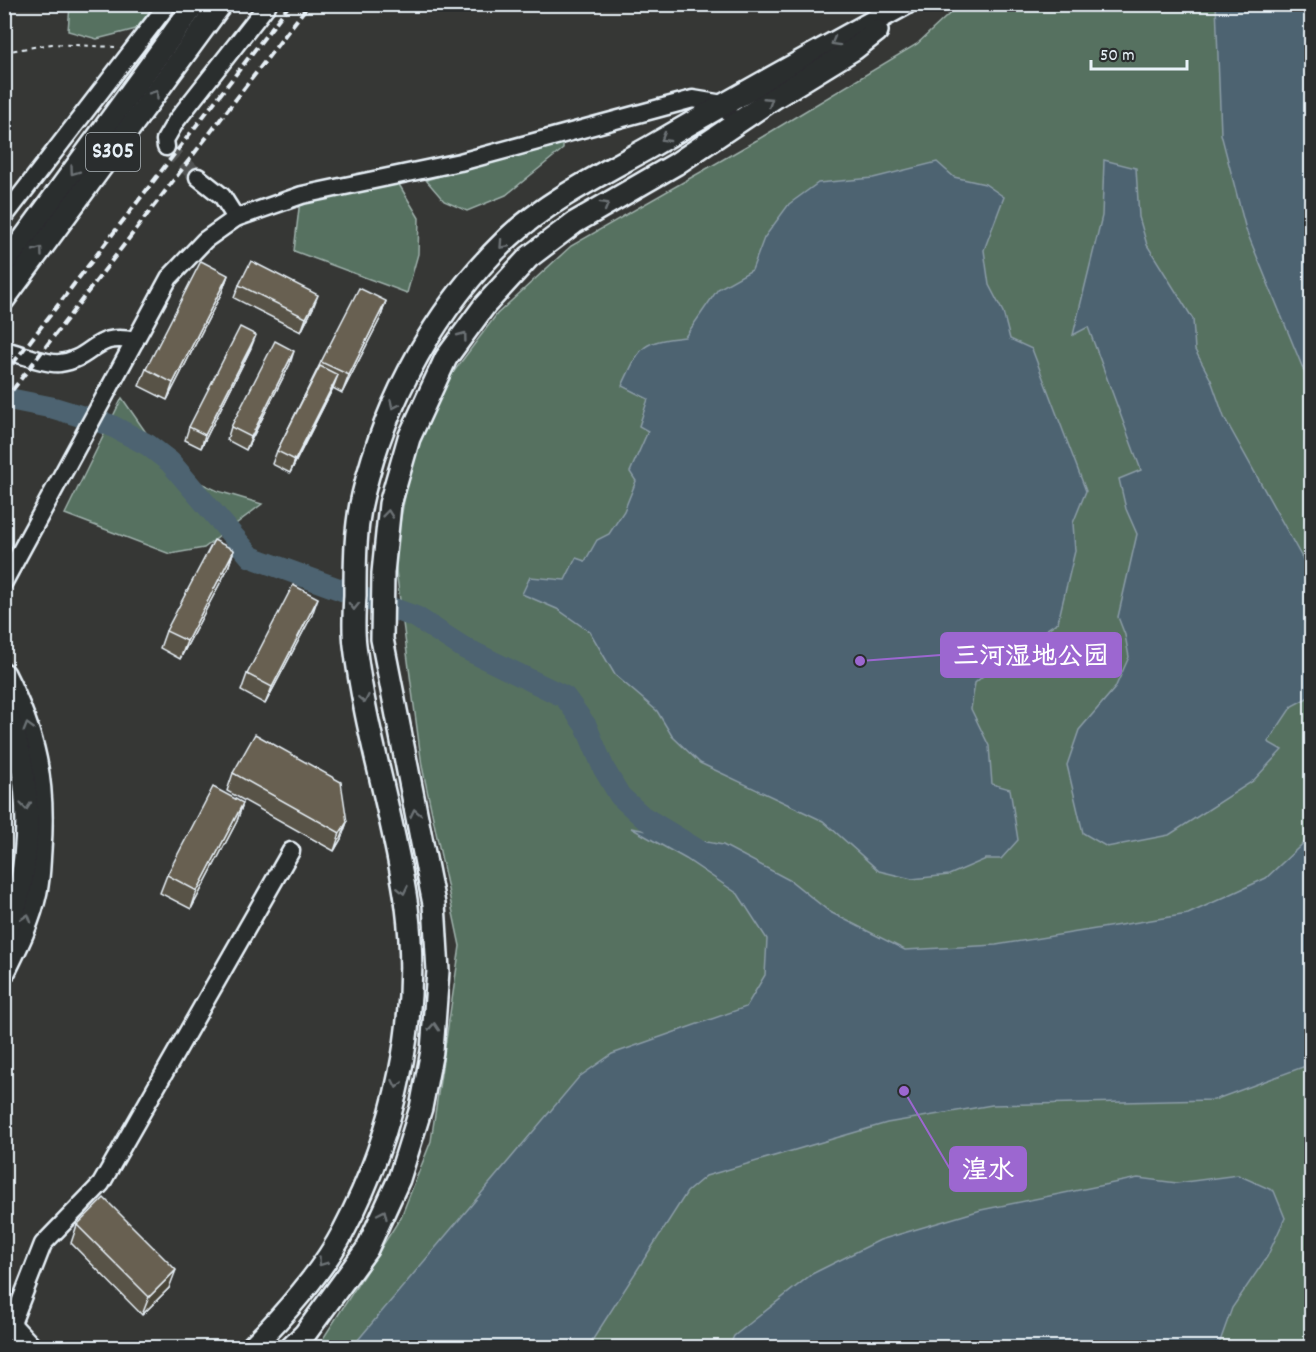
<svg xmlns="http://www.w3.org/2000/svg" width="1316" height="1352" font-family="Dekko,'LXGW WenKai TC',sans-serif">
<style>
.green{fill:#567160;stroke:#9fb1ac;stroke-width:1.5}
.water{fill:#4d6471;stroke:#8b9ca7;stroke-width:1.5}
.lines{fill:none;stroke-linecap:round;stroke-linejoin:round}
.river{stroke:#4d6471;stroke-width:22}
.minor-tunnel{stroke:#515352;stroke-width:16;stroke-dasharray:16 8;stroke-linecap:butt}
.minor-casing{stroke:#e8f1f8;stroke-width:21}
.major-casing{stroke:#e8f1f8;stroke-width:26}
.path{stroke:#e8f1f8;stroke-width:2;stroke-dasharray:4.5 4.5;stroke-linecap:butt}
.minor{stroke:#2a2d2e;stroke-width:16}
.major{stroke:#2a2d2e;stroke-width:21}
.rail{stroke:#e8f1f8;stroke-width:4;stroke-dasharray:9 4.5;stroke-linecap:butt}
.wall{fill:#595346;stroke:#e8f1f8;stroke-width:1.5}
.shaded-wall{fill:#494439;stroke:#e8f1f8;stroke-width:1.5}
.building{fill:#686151;stroke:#e8f1f8;stroke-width:1.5}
.oneway{stroke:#6c7275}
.labels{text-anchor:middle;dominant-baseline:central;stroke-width:6;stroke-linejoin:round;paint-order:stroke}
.shield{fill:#2a2d2e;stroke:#afb6bb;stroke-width:1.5}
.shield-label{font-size:22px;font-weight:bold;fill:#e8f1f8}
.leader{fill:none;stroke:#9c67d0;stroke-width:2}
.callout-dot{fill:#9c67d0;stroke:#2a2d2e;stroke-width:2}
.callout{fill:#9c67d0;stroke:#9c67d0;stroke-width:2}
.callout-label{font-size:26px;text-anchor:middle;font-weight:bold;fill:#fff}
</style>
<rect width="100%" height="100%" fill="#363735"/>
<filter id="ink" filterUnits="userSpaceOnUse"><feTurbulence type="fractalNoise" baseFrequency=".0167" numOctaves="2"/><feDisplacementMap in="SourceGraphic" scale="12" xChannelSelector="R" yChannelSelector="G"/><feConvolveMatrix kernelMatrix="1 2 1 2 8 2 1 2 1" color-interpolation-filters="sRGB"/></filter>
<g filter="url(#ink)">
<g class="green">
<polygon points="70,5 70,4 155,5 136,29 97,39 68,31"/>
<polygon points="959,5 1311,5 1311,1347 317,1348 401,1217 431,1141 460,946 422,766 394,555 411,464 443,386 497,314 571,246 757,140 917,44"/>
<polygon points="563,141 563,149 506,195 467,211 444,201 426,180"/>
<polygon points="397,181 419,218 418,254 407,293 294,251 300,200"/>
<polygon points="122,398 172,470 218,491 262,504 204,548 170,554 65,514"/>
</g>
<g class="water">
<polygon points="1216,5 1311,5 1311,388 1246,230 1221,134"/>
<polygon points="1104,160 1136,168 1139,217 1147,245 1193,319 1195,350 1211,380 1224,417 1305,563 1312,583 1311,696 1292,706 1268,742 1282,750 1253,781 1169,835 1107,847 1083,833 1067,765 1079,730 1115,688 1129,657 1125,635 1118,617 1137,534 1126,509 1119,479 1141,470 1088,327 1073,335 1102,216"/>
<path d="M 937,162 L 954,177 L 985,184 L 1004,197 L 984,250 L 989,285 L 1003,312 L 1010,339 L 1032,349 L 1086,491 L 1073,523 L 1075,551 L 1058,622 L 1006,656 L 975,683 L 971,709 L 989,746 L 992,784 L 1010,789 L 1018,840 L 1001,859 L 986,859 L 949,875 L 912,879 L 879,871 L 823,821 L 700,763 L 672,736 L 657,711 L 615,675 L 590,632 L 557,609 L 522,594 L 530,577 L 565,580 L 576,558 L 585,561 L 597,540 L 609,534 L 624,511 L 636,481 L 630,472 L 648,431 L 639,426 L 648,399 L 622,386 C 641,346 639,342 685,337 L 718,289 L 752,270 L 764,238 L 789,204 L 818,183 L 873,178 Z"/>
<polygon points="631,828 723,845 791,881 830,912 905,950 996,945 1188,914 1266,878 1311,836 1311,1064 1214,1100 992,1105 887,1123 706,1176 687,1192 588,1347 352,1347 579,1077 612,1054 746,1007 765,975 767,939 738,894 686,859"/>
<polygon points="1238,1175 1274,1191 1285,1218 1267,1257 1232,1308 1218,1347 729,1347 734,1336 812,1274 880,1240 981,1210 1138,1178 1177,1183"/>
</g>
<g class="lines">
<polyline class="river" points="4,398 54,408 110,425 148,445 170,462 251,557 416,617 464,648 565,697 586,726 604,769 620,796 643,817 699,851"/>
<polyline class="minor-tunnel" points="166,147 198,177"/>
<defs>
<g id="minor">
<polyline points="166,147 165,140 176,121 268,4"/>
<polyline points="198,177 222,196 236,218"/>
<polyline points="4,217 168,4"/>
<path d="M 4,350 C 18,353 48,365 60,363 C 94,359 94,331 135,341"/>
<polyline points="4,582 169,278 205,240 236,218 302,195 460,162 693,99 723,104 736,124"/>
<polyline points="11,1326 43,1244 101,1184 291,851"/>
</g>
<g id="major">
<polyline points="4,266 195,4"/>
<polyline points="4,299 221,4"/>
<path d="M 4,674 C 35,735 45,782 40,850 C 39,864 39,878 36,891 C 30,920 17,946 4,972"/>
<path d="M 4,709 C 35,770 34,875 4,937"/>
<polyline points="4,1319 31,1348"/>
<path d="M 251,1348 C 282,1317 324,1270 344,1230 C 395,1133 421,1017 407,907 C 395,819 365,733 355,645 C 353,629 354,611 355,595 C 355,563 355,527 363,495 C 386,398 437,306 509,237 C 549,200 602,174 650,147 C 734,98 819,51 905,4"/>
<polyline points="291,1348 305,1334 367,1249 399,1179 421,1108 432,1051 438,971 434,904 382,639 383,573 390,504 409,438 446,358 485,305 529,257 574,223 676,164 774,98 854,49 877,31"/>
</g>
</defs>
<use href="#minor" class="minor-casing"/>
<use href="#major" class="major-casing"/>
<polyline class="path" points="4,52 52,44 115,47"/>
<use href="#minor" class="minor"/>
<use href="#major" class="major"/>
<g class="rail">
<polyline points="4,375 290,4"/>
<polyline points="4,401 309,4"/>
</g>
</g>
<g class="wall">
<polygon points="228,275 222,292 167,400 139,386 146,369"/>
<polygon points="239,285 313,308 301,332 234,298"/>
<polygon points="386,301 380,319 342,393 333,388 290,473 272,464 277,451 321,362"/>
<polygon points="251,348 201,448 185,440 189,427"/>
<polygon points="290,364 246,450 227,440 231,427"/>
<polygon points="234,550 228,568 180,659 160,648 166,631"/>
<polygon points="312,615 265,704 241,691 247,674"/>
<polygon points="233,773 347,822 341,839 334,851 227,791"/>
<polygon points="243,803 237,821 191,909 160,893 167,875"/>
<polygon points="77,1225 169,1288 142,1315 71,1243"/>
</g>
<g class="shaded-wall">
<polygon points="228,275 222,292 167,400 173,383"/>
<polygon points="318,295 313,308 301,332 306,318"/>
<polygon points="386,301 380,319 342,393 349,375"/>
<polygon points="256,335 251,348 201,448 205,435"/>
<polygon points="294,351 290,364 246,450 251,437"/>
<polygon points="338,375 333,388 290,473 295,460"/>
<polygon points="234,550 228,568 180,659 187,641"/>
<polygon points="318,598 312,615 265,704 272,687"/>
<polygon points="243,803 237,821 191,909 197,891"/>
<polygon points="347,822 341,839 334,851 340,833"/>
<polygon points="176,1270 169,1288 142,1315 149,1297"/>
</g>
<g class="building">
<polygon points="201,261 228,275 173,383 146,369"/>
<polygon points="251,261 318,295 306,318 239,285"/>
<polygon points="359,288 386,301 349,375 321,362"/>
<polygon points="240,327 256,335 205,435 189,427"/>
<polygon points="275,341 294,351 251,437 231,427"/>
<polygon points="320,366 338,375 295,460 277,451"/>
<polygon points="214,540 234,550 187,641 166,631"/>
<polygon points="293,585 318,598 272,687 247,674"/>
<polygon points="255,734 341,782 347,822 340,833 233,773"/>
<polygon points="213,787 243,803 197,891 167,875"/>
<polygon points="104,1198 176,1270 149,1297 77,1225"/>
</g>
<defs><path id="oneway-chevron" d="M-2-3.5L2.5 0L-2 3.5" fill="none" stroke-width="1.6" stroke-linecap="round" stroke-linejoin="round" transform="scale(1.5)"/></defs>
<g class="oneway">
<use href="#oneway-chevron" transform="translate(835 42) rotate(151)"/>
<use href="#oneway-chevron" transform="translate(155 94) rotate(-54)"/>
<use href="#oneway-chevron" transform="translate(769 101) rotate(-33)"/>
<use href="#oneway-chevron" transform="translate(665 138) rotate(150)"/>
<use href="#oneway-chevron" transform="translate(74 171) rotate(126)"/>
<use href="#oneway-chevron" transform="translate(605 205) rotate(-30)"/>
<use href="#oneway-chevron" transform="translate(503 245) rotate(132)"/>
<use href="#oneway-chevron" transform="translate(39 251) rotate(-54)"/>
<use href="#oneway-chevron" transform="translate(463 336) rotate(-53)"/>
<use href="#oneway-chevron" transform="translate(394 405) rotate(115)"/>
<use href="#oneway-chevron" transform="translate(388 514) rotate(-84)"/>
<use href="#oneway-chevron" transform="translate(354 606) rotate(91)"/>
<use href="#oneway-chevron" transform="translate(364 699) rotate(79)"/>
<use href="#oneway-chevron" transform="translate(28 727) rotate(-106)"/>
<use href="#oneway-chevron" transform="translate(26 806) rotate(85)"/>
<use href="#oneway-chevron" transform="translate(415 813) rotate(-102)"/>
<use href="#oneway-chevron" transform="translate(403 890) rotate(78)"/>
<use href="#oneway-chevron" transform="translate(27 918) rotate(-72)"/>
<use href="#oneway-chevron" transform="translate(434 1027) rotate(-86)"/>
<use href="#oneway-chevron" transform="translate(397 1084) rotate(101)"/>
<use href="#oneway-chevron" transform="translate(383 1214) rotate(-65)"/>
<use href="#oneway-chevron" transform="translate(322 1262) rotate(126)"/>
</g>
</g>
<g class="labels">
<rect class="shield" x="86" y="133" width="54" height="38" rx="4.5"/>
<g class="shield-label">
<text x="113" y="152">S305</text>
</g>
</g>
<path class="leader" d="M860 661L941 655M904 1091L950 1169"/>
<g class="callout-dot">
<circle cx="860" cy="661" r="6"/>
<circle cx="904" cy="1091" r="6"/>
</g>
<g class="callout">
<rect x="941" y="633" width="180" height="44" rx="6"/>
<rect x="950" y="1147" width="76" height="44" rx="6"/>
</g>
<g class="callout-label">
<text x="1031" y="664">三河湿地公园</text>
<text x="988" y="1178">湟水</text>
</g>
<rect width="1316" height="1352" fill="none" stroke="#2a2d2e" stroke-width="24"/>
<rect x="12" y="12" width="1292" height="1328" fill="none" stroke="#e8f1f8" stroke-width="2" filter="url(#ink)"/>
<path d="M1091 60v9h96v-9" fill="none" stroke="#e8f1f8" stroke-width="3"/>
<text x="1100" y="60" font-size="18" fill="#e8f1f8" stroke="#2a2d2e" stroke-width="4.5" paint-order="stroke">50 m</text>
</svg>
